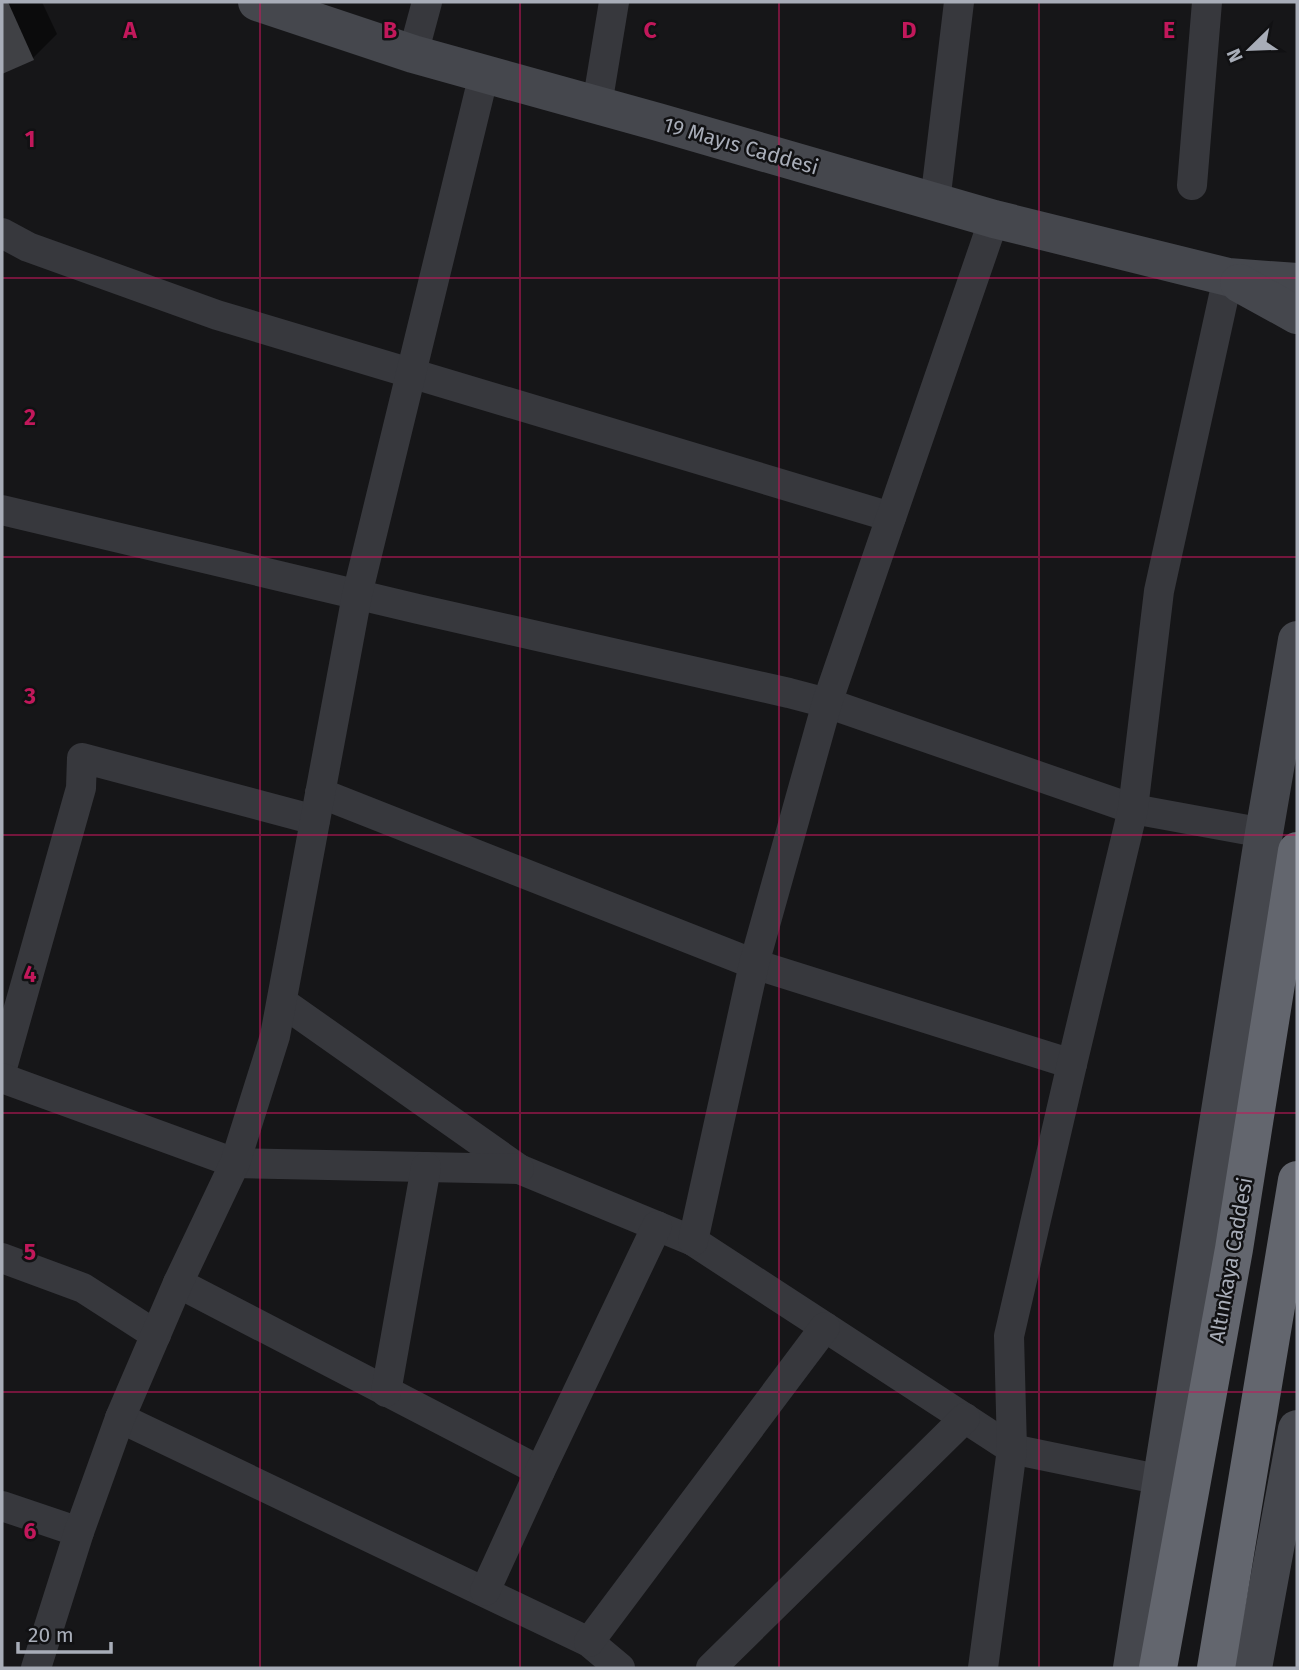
<svg xmlns="http://www.w3.org/2000/svg" width="1299" height="1670" font-family="'Fira Sans',sans-serif">
<style>
.shadow{fill:#0007}
.building{fill:#404145}
.lines{fill:none;stroke-linecap:round;stroke-linejoin:round}
.street{stroke:#37383d;stroke-width:30}
.secondary{stroke:#45474d;stroke-width:38}
.highway{stroke:#63666e;stroke-width:38}
.grid{fill:none;stroke:#c2185b;stroke-width:2;stroke-opacity:0.55}
.labels{text-anchor:middle;dominant-baseline:central;stroke-width:5;stroke-linejoin:round;paint-order:stroke}
.street-label{font-size:21px;fill:#a8adb8;stroke:#111113}
.grid-label{font-size:23px;text-anchor:middle;font-weight:bold;fill:#c2185b;stroke:#111113;stroke-width:5;stroke-linejoin:round;paint-order:stroke}
</style>
<rect width="100%" height="100%" fill="#161618"/>
<polygon class="shadow" points="2,2 42,2 57,34 33,58 2,72"/>
<polygon class="building" points="2,2 8,2 34,60 2,74"/>
<g class="lines">
<g class="street">
<polyline points="413,54 427,2"/>
<polyline points="597,105 614,2"/>
<polyline points="1192,185 1207,2"/>
<polyline points="935,202 959,2"/>
<polyline points="2,233 28,247 217,315 891,517"/>
<polyline points="2,510 418,609 789,693 827,703 1133,809 1264,833"/>
<polyline points="320,793 754,964 1072,1064"/>
<polyline points="282,1002 519,1169 693,1241 1012,1449 1162,1480"/>
<polyline points="2,1068 81,788 82,758 315,820"/>
<polyline points="2,1078 235,1163 519,1169"/>
<polyline points="693,1241 754,964 827,703 994,219"/>
<polyline points="2,1258 83,1288 156,1335"/>
<polyline points="178,1283 540,1471"/>
<polyline points="386,1392 426,1167"/>
<polyline points="120,1418 589,1642 620,1668"/>
<polyline points="2,1506 79,1532"/>
<polyline points="485,1591 540,1471 657,1226"/>
<polyline points="589,1642 825,1327"/>
<polyline points="36,1668 79,1532 120,1418 178,1283 235,1163 275,1036 357,595 484,74"/>
<polyline points="711,1668 965,1418"/>
<polyline points="983,1668 1012,1449 1009,1336 1072,1064 1133,809 1159,591 1228,277"/>
</g>
<g class="secondary">
<polyline points="257,2 413,54 658,122 994,219 1228,277 1297,282"/>
<polyline points="1239,283 1297,315"/>
<polyline points="1132,1668 1264,833 1297,640"/>
<polyline points="1253,1668 1297,1429"/>
</g>
<g class="highway">
<polyline points="1158,1668 1234,1249 1297,851"/>
<polyline points="1216,1668 1297,1180"/>
</g>
</g>
<path class="grid" d="M 260,2 L 260,1668M 520,2 L 520,1668M 779,2 L 779,1668M 1039,2 L 1039,1668M 2,278 L 1297,278M 2,557 L 1297,557M 2,835 L 1297,835M 2,1113 L 1297,1113M 2,1392 L 1297,1392"/>
<g class="labels">
<g class="street-label">
<text transform="translate(741 146) rotate(16)">19 Mayıs Caddesi</text>
<text transform="translate(1231 1260) rotate(-80)">Altınkaya Caddesi</text>
</g>
</g>
<g class="grid-label">
<text x="130" y="38">A</text>
<text x="390" y="38">B</text>
<text x="650" y="38">C</text>
<text x="909" y="38">D</text>
<text x="1169" y="38">E</text>
<text x="30" y="147">1</text>
<text x="30" y="425">2</text>
<text x="30" y="704">3</text>
<text x="30" y="982">4</text>
<text x="30" y="1260">5</text>
<text x="30" y="1539">6</text>
</g>
<rect width="1299" height="1670" fill="none" stroke="#a8adb8" stroke-width="7"/>
<g transform="translate(1250 49) rotate(247)" stroke="#111113" stroke-width="5" paint-order="stroke">
<path d="M0-5L12 26L0 18L-12 26Z" fill="#a8adb8"/>
<text y="-10" font-size="19" font-weight="bold" text-anchor="middle" fill="#a8adb8">N</text>
</g>
<path d="M18 1642v10h93v-10" fill="none" stroke="#a8adb8" stroke-width="3.5"/>
<text x="28" y="1642" font-size="21" fill="#a8adb8" stroke="#111113" stroke-width="5" paint-order="stroke">20 m</text>
</svg>
